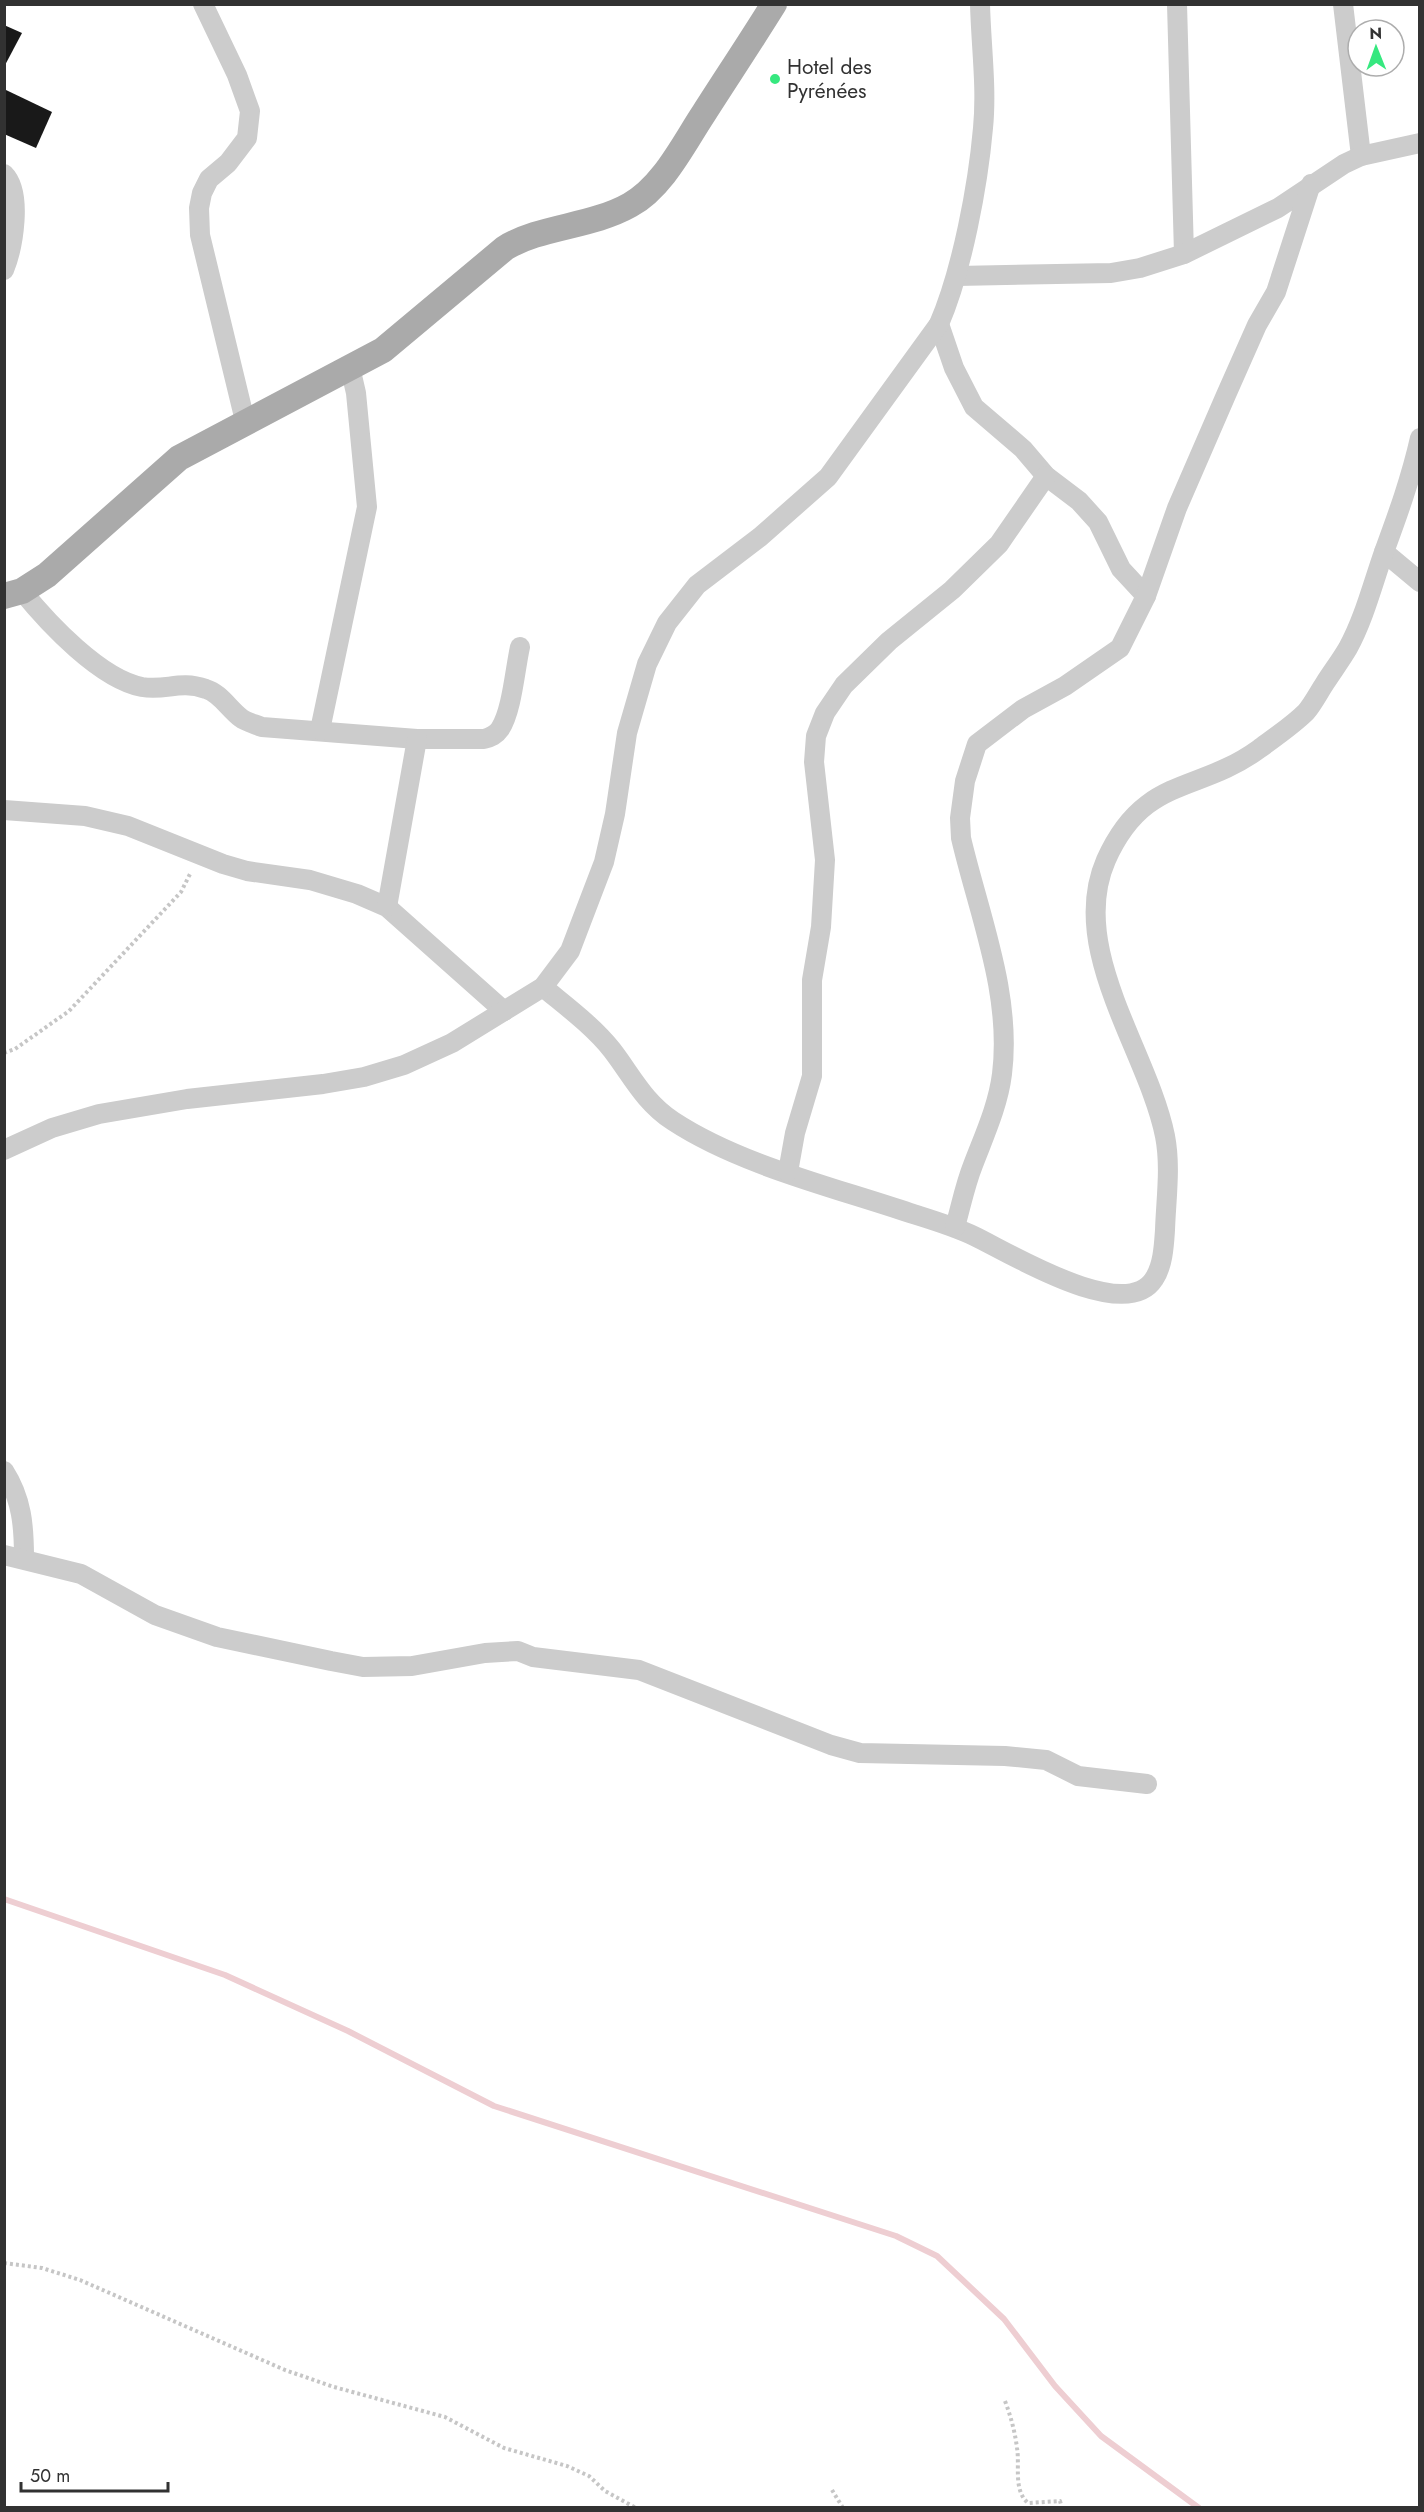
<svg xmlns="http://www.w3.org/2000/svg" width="1424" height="2512" font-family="Jost,sans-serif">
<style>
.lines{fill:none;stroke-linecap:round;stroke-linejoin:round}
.stream{stroke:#eeced2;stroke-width:6}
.building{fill:#191919}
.path{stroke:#c6c6c6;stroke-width:4;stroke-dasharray:3 3;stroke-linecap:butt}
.minor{stroke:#ccc;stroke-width:20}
.major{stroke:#aaa;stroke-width:26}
.poi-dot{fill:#36e87f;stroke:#fff;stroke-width:2}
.labels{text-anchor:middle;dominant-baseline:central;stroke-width:6;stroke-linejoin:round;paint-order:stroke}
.poi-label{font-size:21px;fill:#323232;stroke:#fff;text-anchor:start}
</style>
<rect width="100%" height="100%" fill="#fff"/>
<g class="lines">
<polyline class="stream" points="4,1899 225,1975 348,2031 494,2106 896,2236 937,2256 1004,2319 1055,2386 1101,2436 1199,2508"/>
</g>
<g class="building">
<polygon points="4,25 22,33 4,67"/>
<polygon points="6,90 52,112 36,148 4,134"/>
</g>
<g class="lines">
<g class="path">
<polyline points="4,1053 15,1049 69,1011 181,892 191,872"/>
<polyline points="4,2263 42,2268 80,2280 285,2370 334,2387 445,2417 504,2448 567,2466 589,2476 605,2491 636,2508"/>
<path d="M 1005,2401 C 1011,2417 1015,2432 1017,2448 C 1020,2466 1013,2490 1028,2503 L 1060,2501 L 1062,2508"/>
<polyline points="832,2490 843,2508"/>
</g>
<g class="minor">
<polyline points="203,4 237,75 250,111 247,138 228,163 209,179 202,193 199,208 200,235 246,425"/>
<polyline points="1177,4 1184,254"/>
<polyline points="1343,4 1361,156"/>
<path d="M 4,174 C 23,193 13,248 4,270"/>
<polyline points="957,276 1111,273 1140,268 1184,254 1278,208 1344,164 1361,156 1420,143"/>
<polyline points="939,324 954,368 974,407 1023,449 1046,476 1079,501 1098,522 1121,569 1146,596"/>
<polyline points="1384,552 1420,582"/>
<path d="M 22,591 C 48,623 100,679 142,687 C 167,691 179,680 206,689 C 220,693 229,709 241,718 C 246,722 255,724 262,727 L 417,739 L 484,739 C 491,737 496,735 500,729 C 512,711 515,669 520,647"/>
<polyline points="320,730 367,507 356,393 350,367"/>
<polyline points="4,810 85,816 128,826 223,864 247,871 310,880 357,894 387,907 504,1011"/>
<polyline points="387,907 417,739"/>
<path d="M 543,987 C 567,1007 593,1026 612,1050 C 632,1076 644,1102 673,1121 C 740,1165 833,1187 910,1213 C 932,1220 953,1226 974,1236 C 1006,1251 1125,1325 1154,1279 C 1163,1266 1164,1245 1165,1230 C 1166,1199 1171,1167 1165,1136 C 1148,1051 1067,949 1106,860 C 1144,775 1197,794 1259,749 C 1274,738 1293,725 1306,712 C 1313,704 1319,692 1325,683 C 1332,672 1341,660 1348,648 C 1364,619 1373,583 1384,552 C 1398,514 1411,478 1420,438"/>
<path d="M 4,1150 L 52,1128 L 99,1114 L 187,1099 L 323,1084 L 364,1077 L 404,1065 L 452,1043 L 543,987 L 570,951 L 604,862 L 615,814 L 627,733 L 647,664 L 667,623 L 697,585 L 760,537 L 828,477 L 939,324 C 962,271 978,185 983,128 C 987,88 981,45 980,4"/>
<polyline points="788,1172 795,1133 812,1076 812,980 821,927 825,860 814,762 816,736 825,713 844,685 889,641 952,590 999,544 1046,476"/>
<path d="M 955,1227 C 961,1206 965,1185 973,1165 C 984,1136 998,1106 1002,1074 C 1012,994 979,915 961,838 L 960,818 L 965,781 L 977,744 L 1023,709 L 1065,686 L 1120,648 L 1146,596 L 1177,508 L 1226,395 L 1257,325 L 1276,292 L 1311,184"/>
<path d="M 4,1471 C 22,1499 24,1526 24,1558"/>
<polyline points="4,1555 81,1574 155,1615 217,1637 331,1661 363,1667 412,1666 485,1653 518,1651 533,1657 639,1670 831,1745 860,1753 1005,1756 1046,1760 1078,1776 1147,1784"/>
</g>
<path class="major" d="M 4,596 L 22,591 L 47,575 L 179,458 L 383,350 L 505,248 C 541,226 591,227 630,205 C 663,187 684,143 704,113 C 727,77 751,41 774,4"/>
</g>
<circle class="poi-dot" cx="775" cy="79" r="6"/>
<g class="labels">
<g class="poi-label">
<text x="787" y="67">Hotel des<tspan x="787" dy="24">Pyrénées</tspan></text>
</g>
</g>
<rect width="1424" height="2512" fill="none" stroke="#323232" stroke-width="12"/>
<g transform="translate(1376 48) rotate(359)"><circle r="28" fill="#ffffff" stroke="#adadad" stroke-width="1.5"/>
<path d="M0-4.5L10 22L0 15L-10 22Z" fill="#36e87f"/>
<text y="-9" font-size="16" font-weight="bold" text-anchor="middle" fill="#323232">N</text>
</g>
<path d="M21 2482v9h147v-9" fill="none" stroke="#323232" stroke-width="3"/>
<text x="30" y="2482" font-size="18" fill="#323232" stroke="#ffffff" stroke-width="4.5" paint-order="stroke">50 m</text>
</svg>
